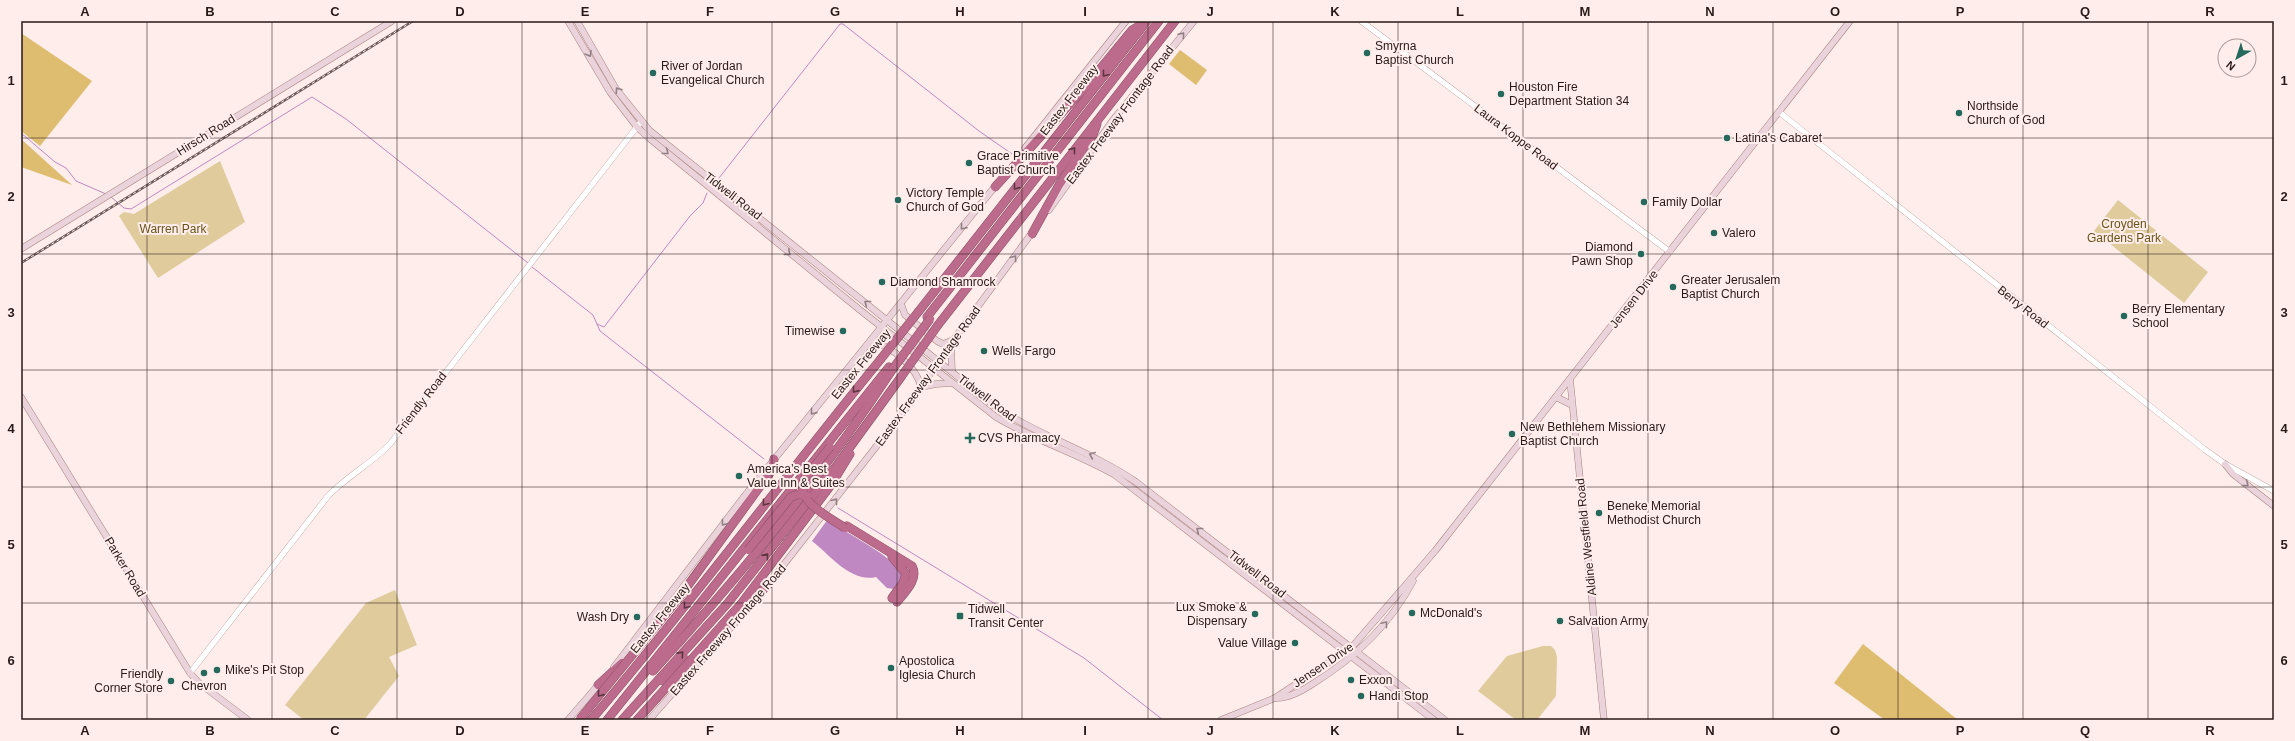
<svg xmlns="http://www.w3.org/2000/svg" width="2295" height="741" font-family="Arial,sans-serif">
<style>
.green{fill:#e0cb9d}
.forest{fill:#dfbd70}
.water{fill:#bf88c2}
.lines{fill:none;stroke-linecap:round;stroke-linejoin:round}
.stream{stroke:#bf88c2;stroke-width:1}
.tertiary-casing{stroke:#a88480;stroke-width:6}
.secondary-casing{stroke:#a88480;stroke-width:7}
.motorway-casing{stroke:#894f63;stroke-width:9}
.tertiary{stroke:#fff;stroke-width:5.5}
.secondary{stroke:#ebd3dc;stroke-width:6}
.motorway{stroke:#bd6b8c;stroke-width:8}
.rail-casing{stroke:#6b5c5a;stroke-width:2.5}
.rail{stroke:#feedeb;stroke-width:1;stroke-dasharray:3;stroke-linecap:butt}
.motorway-bridge-casing{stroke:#894f63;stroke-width:9;stroke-linecap:butt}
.motorway-bridge{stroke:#bd6b8c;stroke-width:8}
.oneway{stroke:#938084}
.oneway2{stroke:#5c3641}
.grid{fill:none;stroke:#281a18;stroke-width:1;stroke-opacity:0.55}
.poi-dot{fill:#24695b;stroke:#feedeb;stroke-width:1.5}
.labels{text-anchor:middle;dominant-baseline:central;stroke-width:4;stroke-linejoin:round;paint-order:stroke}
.poi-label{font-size:12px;fill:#281a18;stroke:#feedeb;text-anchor:start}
.street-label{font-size:12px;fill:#281a18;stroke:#feedeb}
.park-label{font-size:12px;fill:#6a5319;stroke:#feedeb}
.neatline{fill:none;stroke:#281a18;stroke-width:1.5}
.grid-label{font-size:13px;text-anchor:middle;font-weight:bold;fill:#281a18}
</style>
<rect width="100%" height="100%" fill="#feedeb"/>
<g class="green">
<polygon points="220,161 245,222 158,278 119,216 124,212 134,214"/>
<polygon points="2118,200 2208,272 2184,303 2094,231"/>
<polygon points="395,590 417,645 389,657 399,676 364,720 304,720 285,705 366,603"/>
<polygon points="1543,646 1551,646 1555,650 1557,657 1556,696 1537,720 1516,720 1478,691 1507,656"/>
</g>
<g class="forest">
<polygon points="21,33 92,81 40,146 21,131"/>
<polygon points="1180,50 1207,70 1196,85 1169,64"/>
<polygon points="21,139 72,185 21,167"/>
<polygon points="1863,644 1958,720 1885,720 1834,683"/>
</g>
<path class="water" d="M 828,519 C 852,538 882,549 902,572 L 901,580 L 894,589 L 887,588 L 876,577 C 851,583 830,555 812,541 Z"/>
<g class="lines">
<g class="stream">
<polyline points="21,133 55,162 66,168 76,181 106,194"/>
<polyline points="719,178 840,24 843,24 979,131 1012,154"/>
<polyline points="111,197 124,208 131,209 312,97 346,119 528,263"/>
<polyline points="532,267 593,315 600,331 764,459"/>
<polyline points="597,324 604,327 690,216 703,203 707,193"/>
<polyline points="838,508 1084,658 1163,720"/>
</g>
<defs>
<g id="tertiary">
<polyline points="1361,21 1670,252"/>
<polyline points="1779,112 2204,449 2225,464 2274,491"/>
<path d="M 190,673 L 328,496 C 347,476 371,464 390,444 L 640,123"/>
</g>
<g id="secondary">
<path d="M 568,21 L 610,92 L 637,127 L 649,138 L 860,310 L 996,417 C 1034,440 1076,453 1115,475 L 1434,720"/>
<path d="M 577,21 L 616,89 L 649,130 L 993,405 C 1038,436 1091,451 1136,482 L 1445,720"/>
<polyline points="1025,148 1126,21"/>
<polyline points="1049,210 1113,120 1194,21"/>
<polyline points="21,249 392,21"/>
<polyline points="901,304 905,315 937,341 943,344 953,340"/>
<path d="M 871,340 C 892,348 916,365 921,387"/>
<polyline points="951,347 952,371"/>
<polyline points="1570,379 1604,720"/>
<polyline points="921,387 936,384 952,383"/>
<polyline points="21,397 190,673 199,683 248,720"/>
<polyline points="1556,397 1572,405"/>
<polyline points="2225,464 2233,474 2274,506"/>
<polyline points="767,586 908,406 954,339 1034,230"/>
<polyline points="614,667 743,498 997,184"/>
<path d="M 1275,698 C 1289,699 1303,690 1314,683 C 1356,657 1390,625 1413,581"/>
<polyline points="568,720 600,683"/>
<polyline points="649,720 743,614"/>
<polyline points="1221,720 1275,698 1352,647 1435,551 1850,21"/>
</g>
<g id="motorway">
<polyline points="995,187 1086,86 1132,30 1142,24"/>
<polyline points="1032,234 1059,185 1093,135 1097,124"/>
<polyline points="919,311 1147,21"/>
<polyline points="927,317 1159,21"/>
<polyline points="938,325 1175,21"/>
<path d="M 847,526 L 912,566 C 919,579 905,592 897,602"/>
<polyline points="892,598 903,583 906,574 892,557"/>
<polyline points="678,599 772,470 774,459"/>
<polyline points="741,604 831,485 850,454"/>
<polyline points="727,625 769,584"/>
<path d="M 653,671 C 739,577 822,477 892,370"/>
<polyline points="663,681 687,660"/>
<polyline points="598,685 622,663"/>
<path d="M 591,720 C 691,603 783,479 880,360"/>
<polyline points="607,720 889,367"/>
<polyline points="622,720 727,604 837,465 901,377"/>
<polyline points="637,720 656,699"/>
</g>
</defs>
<use href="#tertiary" class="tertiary-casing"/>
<use href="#secondary" class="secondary-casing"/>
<use href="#motorway" class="motorway-casing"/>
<use href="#tertiary" class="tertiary"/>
<use href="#secondary" class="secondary"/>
<use href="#motorway" class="motorway"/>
<defs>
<polyline id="rail" points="21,263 413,21"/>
</defs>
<use href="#rail" class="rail-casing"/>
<use href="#rail" class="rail"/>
<defs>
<g id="motorway-bridge">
<polyline points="880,360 919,311"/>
<polyline points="892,370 930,319"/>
<polyline points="901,377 938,325"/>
<path d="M 830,447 L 805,478 C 792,500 831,518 845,528"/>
<polyline points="748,550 791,497 799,494 807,496"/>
<polyline points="656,699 741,604"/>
<polyline points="580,719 678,599"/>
</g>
</defs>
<use href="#motorway-bridge" class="motorway-bridge-casing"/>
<use href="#motorway-bridge" class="motorway-bridge"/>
</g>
<defs><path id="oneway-chevron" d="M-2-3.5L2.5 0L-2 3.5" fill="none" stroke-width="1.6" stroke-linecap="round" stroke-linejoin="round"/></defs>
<g class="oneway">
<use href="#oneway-chevron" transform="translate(1182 35) rotate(-49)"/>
<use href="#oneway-chevron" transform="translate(589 54) rotate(60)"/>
<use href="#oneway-chevron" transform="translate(618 90) rotate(-124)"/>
<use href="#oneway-chevron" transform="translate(666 152) rotate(39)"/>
<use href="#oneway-chevron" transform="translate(963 227) rotate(129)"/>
<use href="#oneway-chevron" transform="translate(788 253) rotate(39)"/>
<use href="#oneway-chevron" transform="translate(1014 258) rotate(-54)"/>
<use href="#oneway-chevron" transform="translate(867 303) rotate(-142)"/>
<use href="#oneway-chevron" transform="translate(813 412) rotate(129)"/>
<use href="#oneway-chevron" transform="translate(1092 455) rotate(-157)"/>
<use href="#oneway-chevron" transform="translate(2246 484) rotate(39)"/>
<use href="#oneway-chevron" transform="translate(835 501) rotate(-52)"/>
<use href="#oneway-chevron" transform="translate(724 523) rotate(127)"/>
<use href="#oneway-chevron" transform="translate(1199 530) rotate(-142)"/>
<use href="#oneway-chevron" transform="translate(1385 624) rotate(-50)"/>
</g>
<g class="oneway2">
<use href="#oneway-chevron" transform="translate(1105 74) rotate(128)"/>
<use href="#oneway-chevron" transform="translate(1073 150) rotate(-52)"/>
<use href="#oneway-chevron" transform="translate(1016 187) rotate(128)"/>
<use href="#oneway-chevron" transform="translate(855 390) rotate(129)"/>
<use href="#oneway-chevron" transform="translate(765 503) rotate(128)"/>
<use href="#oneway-chevron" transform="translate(766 556) rotate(-51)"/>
<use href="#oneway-chevron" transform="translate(686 606) rotate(128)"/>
<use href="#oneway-chevron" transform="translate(681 654) rotate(-48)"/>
<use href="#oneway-chevron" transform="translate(600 694) rotate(129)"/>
</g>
<path class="grid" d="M 147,21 L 147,720M 272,21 L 272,720M 397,21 L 397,720M 522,21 L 522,720M 647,21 L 647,720M 772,21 L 772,720M 897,21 L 897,720M 1022,21 L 1022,720M 1148,21 L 1148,720M 1273,21 L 1273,720M 1398,21 L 1398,720M 1523,21 L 1523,720M 1648,21 L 1648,720M 1773,21 L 1773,720M 1898,21 L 1898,720M 2023,21 L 2023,720M 2148,21 L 2148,720M 21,138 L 2274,138M 21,254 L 2274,254M 21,370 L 2274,370M 21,487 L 2274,487M 21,603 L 2274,603"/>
<g class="poi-dot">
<circle cx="1367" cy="53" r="4"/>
<circle cx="653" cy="73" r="4"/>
<circle cx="1501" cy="94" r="4"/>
<circle cx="1959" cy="113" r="4"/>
<circle cx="1727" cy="138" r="4"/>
<circle cx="969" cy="163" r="4"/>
<circle cx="898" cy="200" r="4"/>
<circle cx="1644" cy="202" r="4"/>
<circle cx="1714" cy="233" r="4"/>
<circle cx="1641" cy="254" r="4"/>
<circle cx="882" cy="282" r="4"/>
<circle cx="1673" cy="287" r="4"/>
<circle cx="2124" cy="316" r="4"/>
<circle cx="843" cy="331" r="4"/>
<circle cx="984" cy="351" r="4"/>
<circle cx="1512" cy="434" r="4"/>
<path d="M968 432h4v4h4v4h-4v4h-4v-4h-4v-4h4z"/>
<circle cx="739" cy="476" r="4"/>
<circle cx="1599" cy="513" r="4"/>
<circle cx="1412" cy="613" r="4"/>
<circle cx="1255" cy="614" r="4"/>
<rect x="956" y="612" width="8" height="8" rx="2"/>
<circle cx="637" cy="617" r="4"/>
<circle cx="1560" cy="621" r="4"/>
<circle cx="1295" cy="643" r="4"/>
<circle cx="891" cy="668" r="4"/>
<circle cx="217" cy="670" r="4"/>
<circle cx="204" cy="673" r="4"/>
<circle cx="1351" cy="680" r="4"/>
<circle cx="171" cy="681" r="4"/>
<circle cx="1361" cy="696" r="4"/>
</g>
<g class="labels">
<g class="poi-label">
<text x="1375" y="46">Smyrna<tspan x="1375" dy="14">Baptist Church</tspan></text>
<text x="661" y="66">River of Jordan<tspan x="661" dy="14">Evangelical Church</tspan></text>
<text x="1509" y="87">Houston Fire<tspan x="1509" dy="14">Department Station 34</tspan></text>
<text x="1967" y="106">Northside<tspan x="1967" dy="14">Church of God</tspan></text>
<text x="1735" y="138">Latina's Cabaret</text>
<text x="977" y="156">Grace Primitive<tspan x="977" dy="14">Baptist Church</tspan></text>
<text x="906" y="193">Victory Temple<tspan x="906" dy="14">Church of God</tspan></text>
<text x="1652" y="202">Family Dollar</text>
<text x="1722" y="233">Valero</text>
<text x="1633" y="247" text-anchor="end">Diamond<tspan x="1633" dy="14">Pawn Shop</tspan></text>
<text x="1681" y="280">Greater Jerusalem<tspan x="1681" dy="14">Baptist Church</tspan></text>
<text x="890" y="282">Diamond Shamrock</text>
<text x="2132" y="309">Berry Elementary<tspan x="2132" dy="14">School</tspan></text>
<text x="835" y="331" text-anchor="end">Timewise</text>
<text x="992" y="351">Wells Fargo</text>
<text x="1520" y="427">New Bethlehem Missionary<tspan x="1520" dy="14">Baptist Church</tspan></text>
<text x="978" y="438">CVS Pharmacy</text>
<text x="747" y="469">America’s Best<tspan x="747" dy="14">Value Inn &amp; Suites</tspan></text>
<text x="1607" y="506">Beneke Memorial<tspan x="1607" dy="14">Methodist Church</tspan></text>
<text x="1247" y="607" text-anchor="end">Lux Smoke &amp;<tspan x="1247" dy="14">Dispensary</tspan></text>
<text x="968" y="609">Tidwell<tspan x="968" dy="14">Transit Center</tspan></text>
<text x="1420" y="613">McDonald's</text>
<text x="629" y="617" text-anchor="end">Wash Dry</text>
<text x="1568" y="621">Salvation Army</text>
<text x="1287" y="643" text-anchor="end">Value Village</text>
<text x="899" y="661">Apostolica<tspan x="899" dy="14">Iglesia Church</tspan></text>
<text x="225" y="670">Mike's Pit Stop</text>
<text x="163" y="674" text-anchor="end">Friendly<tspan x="163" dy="14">Corner Store</tspan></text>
<text x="1359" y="680">Exxon</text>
<text x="204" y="686" text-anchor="middle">Chevron</text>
<text x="1369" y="696">Handi Stop</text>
</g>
<g class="street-label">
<text transform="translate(1069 100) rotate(-52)">Eastex Freeway</text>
<text transform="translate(1120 115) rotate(-53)">Eastex Freeway Frontage Road</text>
<text transform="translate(206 135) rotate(-32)">Hirsch Road</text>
<text transform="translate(1516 137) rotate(37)">Laura Koppe Road</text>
<text transform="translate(733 196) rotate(38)">Tidwell Road</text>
<text transform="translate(1634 299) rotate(-52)">Jensen Drive</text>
<text transform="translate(2023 307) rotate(38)">Berry Road</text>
<text transform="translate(861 364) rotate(-51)">Eastex Freeway</text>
<text transform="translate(928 376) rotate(-54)">Eastex Freeway Frontage Road</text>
<text transform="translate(987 398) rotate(37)">Tidwell Road</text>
<text transform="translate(421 403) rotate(-52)">Friendly Road</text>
<text transform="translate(1586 537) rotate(-96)">Aldine Westfield Road</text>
<text transform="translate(125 567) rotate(59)">Parker Road</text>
<text transform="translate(1257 574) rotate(38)">Tidwell Road</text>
<text transform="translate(660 618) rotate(-51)">Eastex Freeway</text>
<text transform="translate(728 630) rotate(-49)">Eastex Freeway Frontage Road</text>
<text transform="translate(1323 665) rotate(-34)">Jensen Drive</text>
</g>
<g class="park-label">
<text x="2124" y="224">Croyden<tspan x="2124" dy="14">Gardens Park</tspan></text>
<text x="173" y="229">Warren Park</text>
</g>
</g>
<rect width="2295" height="741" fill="none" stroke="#feedeb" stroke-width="44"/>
<g transform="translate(2237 58) rotate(219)"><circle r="19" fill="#feedeb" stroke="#a89997"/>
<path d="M0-3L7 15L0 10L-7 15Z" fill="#24695b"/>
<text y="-6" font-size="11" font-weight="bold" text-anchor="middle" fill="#281a18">N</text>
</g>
<rect x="22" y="22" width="2251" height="697" class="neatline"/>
<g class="grid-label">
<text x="85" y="16">A</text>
<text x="210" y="16">B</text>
<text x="335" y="16">C</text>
<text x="460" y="16">D</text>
<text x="585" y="16">E</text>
<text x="710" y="16">F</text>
<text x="835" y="16">G</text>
<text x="960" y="16">H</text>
<text x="1085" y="16">I</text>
<text x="1210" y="16">J</text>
<text x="1335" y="16">K</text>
<text x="1460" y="16">L</text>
<text x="1585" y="16">M</text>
<text x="1710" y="16">N</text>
<text x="1835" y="16">O</text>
<text x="1960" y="16">P</text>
<text x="2085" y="16">Q</text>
<text x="2210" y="16">R</text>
<text x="11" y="85">1</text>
<text x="2284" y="85">1</text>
<text x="11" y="201">2</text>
<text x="2284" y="201">2</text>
<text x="11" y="317">3</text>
<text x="2284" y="317">3</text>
<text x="11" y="433">4</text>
<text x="2284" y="433">4</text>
<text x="11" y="549">5</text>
<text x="2284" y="549">5</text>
<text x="11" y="665">6</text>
<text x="2284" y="665">6</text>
<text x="85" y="735">A</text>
<text x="210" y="735">B</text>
<text x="335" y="735">C</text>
<text x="460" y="735">D</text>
<text x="585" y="735">E</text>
<text x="710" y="735">F</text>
<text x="835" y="735">G</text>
<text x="960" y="735">H</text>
<text x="1085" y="735">I</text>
<text x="1210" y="735">J</text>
<text x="1335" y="735">K</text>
<text x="1460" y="735">L</text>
<text x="1585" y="735">M</text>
<text x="1710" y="735">N</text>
<text x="1835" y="735">O</text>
<text x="1960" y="735">P</text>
<text x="2085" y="735">Q</text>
<text x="2210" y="735">R</text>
</g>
</svg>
